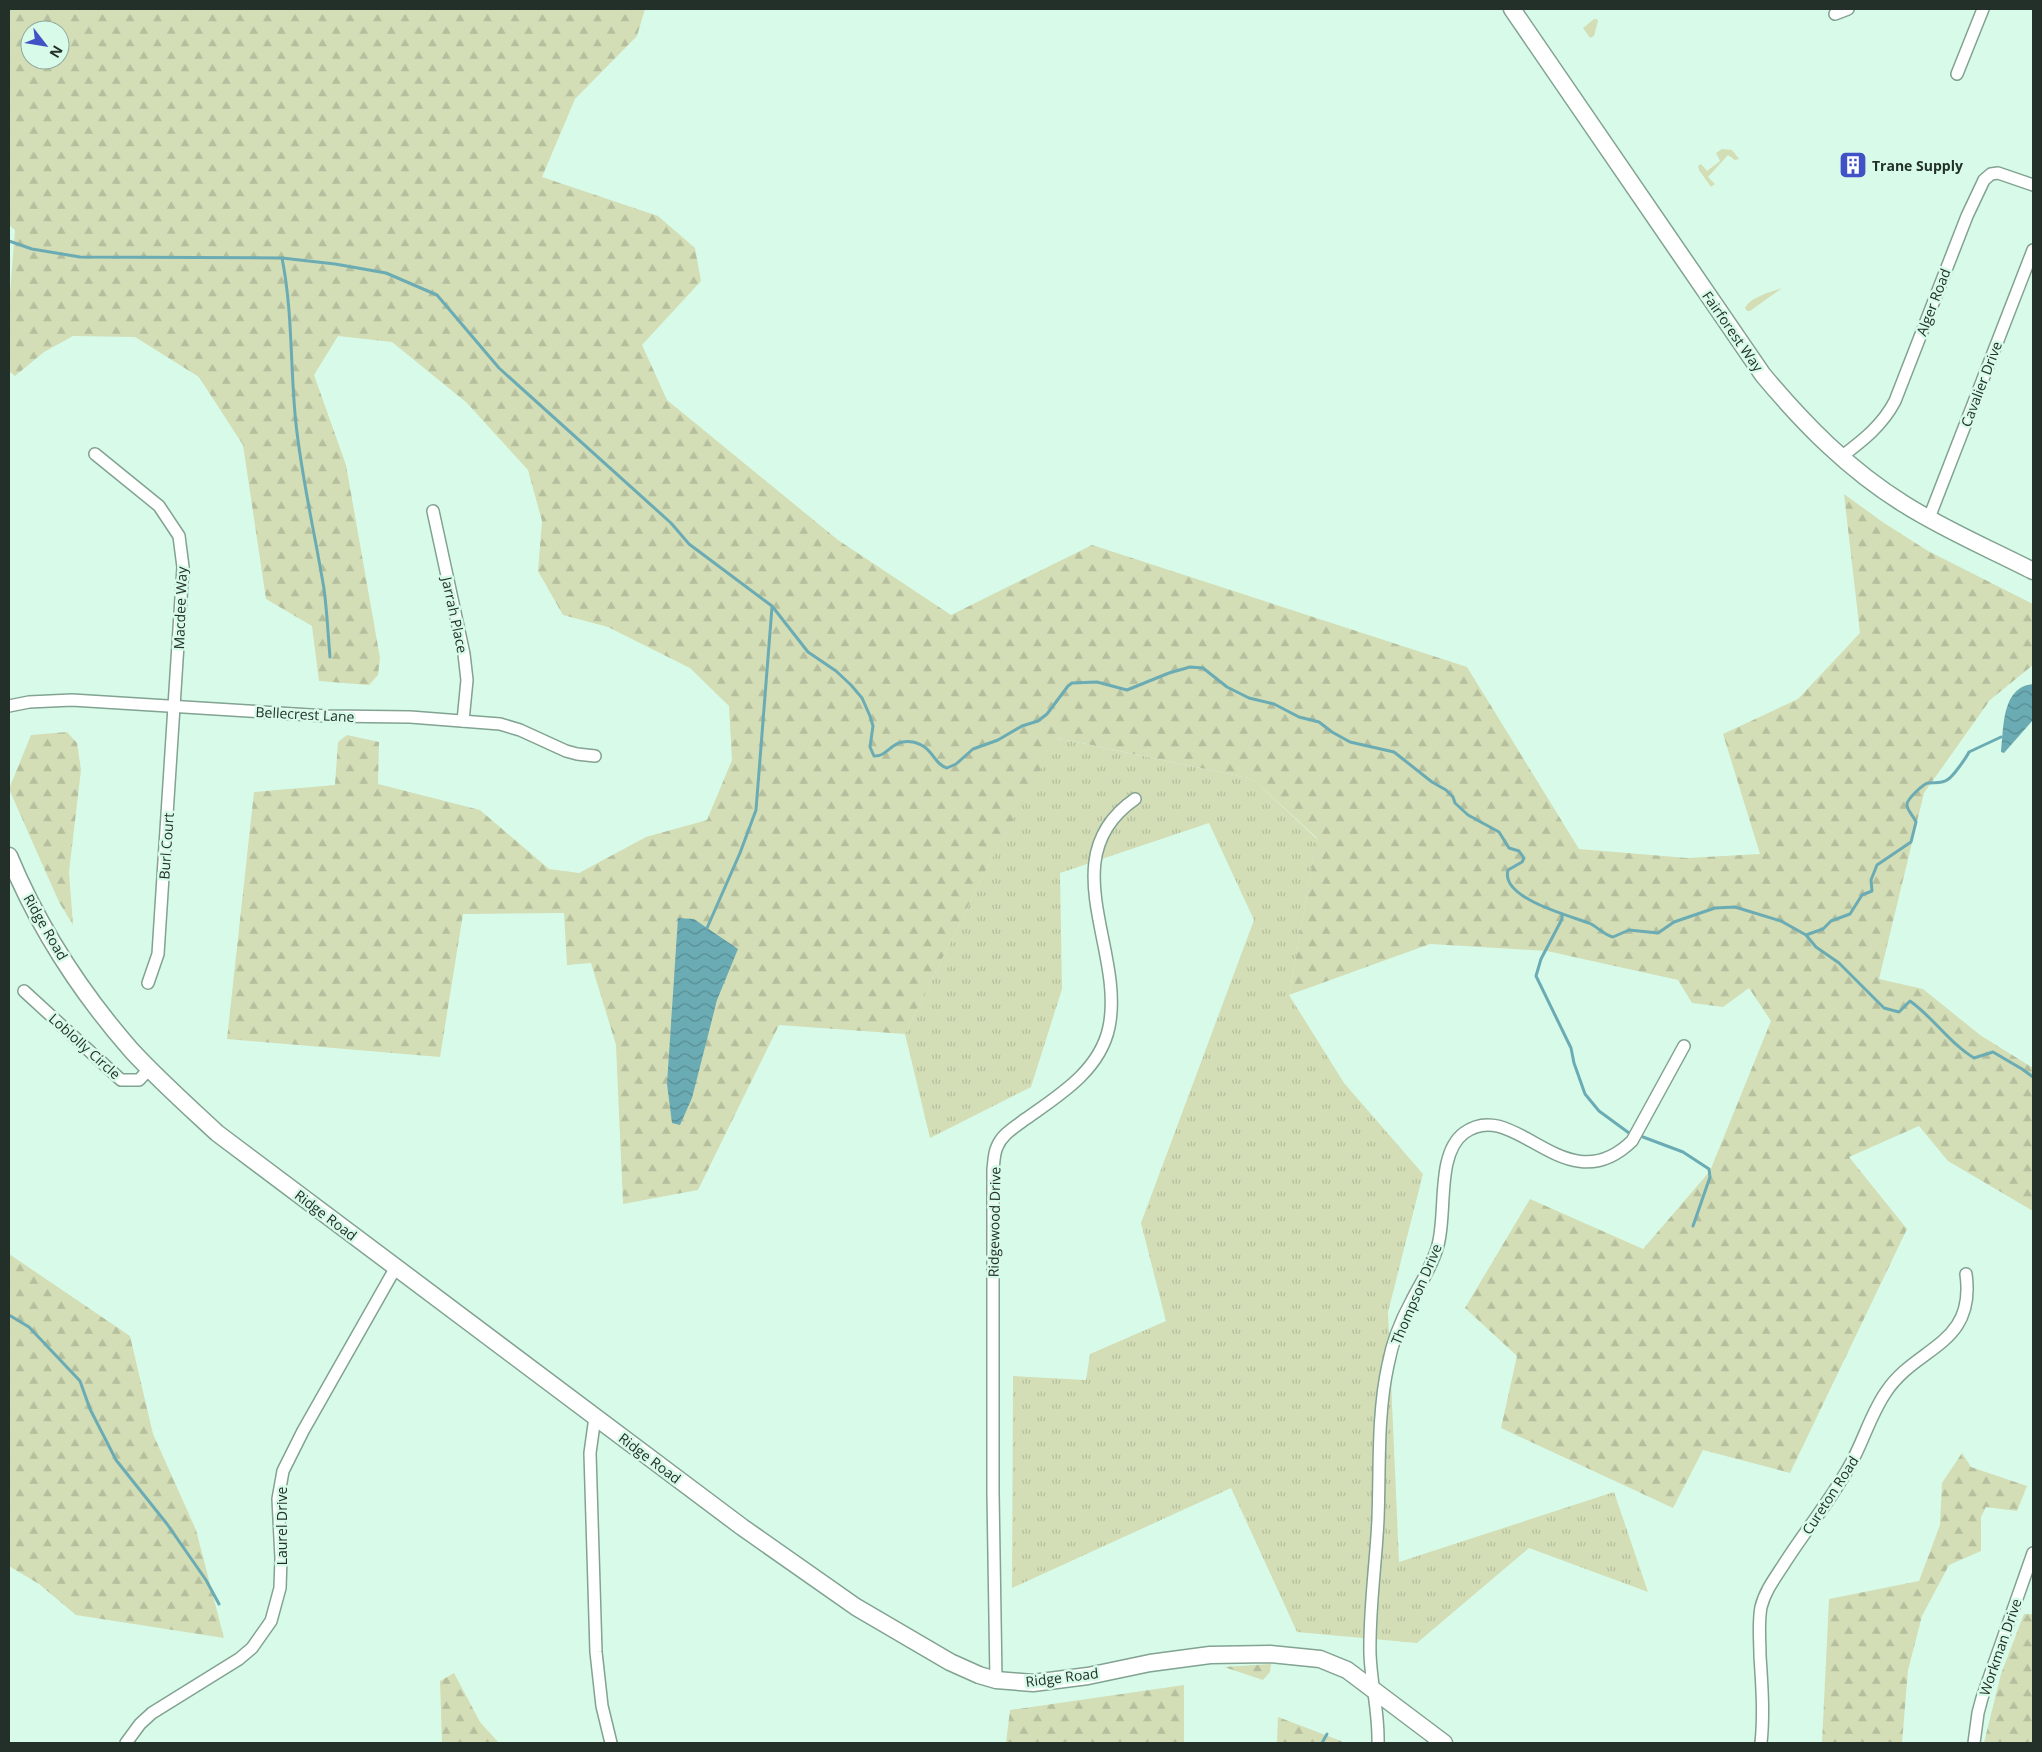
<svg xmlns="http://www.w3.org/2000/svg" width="2042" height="1752" font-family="'Open Sans',sans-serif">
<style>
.grass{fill:url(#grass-tufts)}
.forest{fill:url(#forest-firs);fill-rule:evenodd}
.garden{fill:#d3ddb6}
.water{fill:url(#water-waves)}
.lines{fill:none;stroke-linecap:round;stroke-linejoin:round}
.stream{stroke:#6bacb4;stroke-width:3}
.street-casing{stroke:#82a292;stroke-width:14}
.secondary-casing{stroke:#82a292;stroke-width:19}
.street{stroke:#fff;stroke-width:11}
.secondary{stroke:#fff;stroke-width:16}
.labels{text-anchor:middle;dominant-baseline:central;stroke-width:5;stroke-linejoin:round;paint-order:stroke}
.poi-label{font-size:14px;font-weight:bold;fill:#23302a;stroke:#d8fbe9;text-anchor:start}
.street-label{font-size:14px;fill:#23302a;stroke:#d8fbe9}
</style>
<defs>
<pattern id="grass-tufts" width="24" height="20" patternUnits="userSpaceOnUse" patternTransform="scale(1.25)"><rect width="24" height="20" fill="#d3ddb6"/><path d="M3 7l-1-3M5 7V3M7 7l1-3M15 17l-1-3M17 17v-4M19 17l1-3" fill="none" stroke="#b5be9d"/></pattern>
<pattern id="forest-firs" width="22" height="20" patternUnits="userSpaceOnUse" patternTransform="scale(1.25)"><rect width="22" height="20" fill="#d3ddb6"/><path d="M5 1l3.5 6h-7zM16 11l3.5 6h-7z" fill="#b5be9d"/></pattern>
<pattern id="water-waves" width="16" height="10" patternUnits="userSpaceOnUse" patternTransform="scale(1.25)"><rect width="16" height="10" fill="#6bacb4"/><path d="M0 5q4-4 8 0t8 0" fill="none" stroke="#588c93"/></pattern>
</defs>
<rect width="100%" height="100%" fill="#d8fbe9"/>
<polygon class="grass" points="1057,738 1253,779 1317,839 1289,995 1344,1083 1423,1174 1388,1312 1399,1562 1614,1492 1648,1592 1529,1548 1417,1643 1297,1632 1231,1488 1012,1588 1013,1376 1086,1380 1090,1354 1166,1321 1141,1223 1254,920 1209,823 1060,873 1062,989 1031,1087 930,1138 905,1034 988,866"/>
<g class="forest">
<path d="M 9,9 L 645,9 L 637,36 L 575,99 L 542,177 L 658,216 L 695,248 L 701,281 L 642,345 L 667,400 L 838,540 L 951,615 L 1092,545 L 1467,667 L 1579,849 L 1687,858 L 1760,854 L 1723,734 L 1798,699 L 1860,633 L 1844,494 L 1884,523 L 1928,551 L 2033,604 L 2033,665 L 1990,700 L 1924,793 L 1879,979 L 1923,989 L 1980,1035 L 2033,1068 L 2033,1211 L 1948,1161 L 1919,1126 L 1849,1157 L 1907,1229 L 1790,1473 L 1703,1450 L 1673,1508 L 1501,1428 L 1517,1356 L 1465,1308 L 1530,1199 L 1643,1249 L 1710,1171 L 1771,1021 L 1749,988 L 1723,1007 L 1692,1003 L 1678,980 L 1547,951 L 1430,944 L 1289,995 L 1317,838 L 1253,779 L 1058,738 L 988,866 L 905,1034 L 779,1025 L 698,1190 L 623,1204 L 616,1045 L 591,963 L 567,965 L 564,913 L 463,914 L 440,1057 L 227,1039 L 254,792 L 335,785 L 338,742 L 347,735 L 379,742 L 378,784 L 480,810 L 549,869 L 579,873 L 646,837 L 707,820 L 732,760 L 729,706 L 690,668 L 608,627 L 563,615 L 538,571 L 542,521 L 528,470 L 467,403 L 392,342 L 338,336 L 314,375 L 346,465 L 380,658 L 378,675 L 369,685 L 319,681 L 312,626 L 266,599 L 243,445 L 199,377 L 135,337 L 73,336 L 44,352 L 15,376 L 9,371 L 9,306 L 15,230 L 9,225 ZM 30,30 L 60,30 L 60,60 L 30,60 Z"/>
<polygon points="67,732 77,743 81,770 69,872 73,925 59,902 9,789 31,735"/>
<polygon points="9,1254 130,1336 153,1434 196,1530 224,1638 76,1615 39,1584 9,1566"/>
<polygon points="1962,1453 1971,1467 2027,1486 2017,1511 1986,1507 1981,1517 1981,1551 1949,1565 1922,1616 1908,1670 1902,1743 1822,1743 1829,1599 1919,1581 1940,1525 1942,1483"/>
<polygon points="2024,1614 2033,1614 2033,1743 1984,1743 2001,1674"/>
<polygon points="1271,1664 1270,1672 1263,1680 1224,1667"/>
<polygon points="454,1673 480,1722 499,1743 442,1743 440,1681"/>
<polygon points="1184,1685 1184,1743 1006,1743 1010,1710"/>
<polygon points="1278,1717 1341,1741 1343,1743 1277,1743"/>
</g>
<g class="garden">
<polygon points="1594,19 1597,19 1598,21 1594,36 1590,38 1583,28"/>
<polygon points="1722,149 1732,150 1739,159 1735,160 1728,155 1708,177 1715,184 1711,187 1699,170 1698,166 1701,164 1707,171 1720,161 1716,153"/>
<path d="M 1782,288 L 1750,311 L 1747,311 L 1745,308 C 1750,297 1771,292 1782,288 Z"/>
</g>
<g class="water">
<path d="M 2033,684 L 2033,720 L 2004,753 L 2001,752 C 2004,729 2001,687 2033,684 Z"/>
<polygon points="678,918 694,919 738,949 717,1000 692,1098 680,1125 672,1123 667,1084"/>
</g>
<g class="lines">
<g class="stream">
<path d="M 9,241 L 32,249 L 80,257 L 282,258 L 335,264 L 386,273 L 437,295 L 499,368 L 671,523 L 689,544 L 772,606 L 808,652 L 836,671 L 851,685 L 862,698 L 870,716 L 873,726 L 870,747 L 874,756 C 889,757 891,738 913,742 C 933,746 934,765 947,768 L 956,764 L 973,749 L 998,740 L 1022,726 L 1038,721 L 1047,714 L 1068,686 L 1072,683 L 1097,682 L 1127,690 L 1169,673 L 1190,667 L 1203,668 L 1227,687 L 1249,698 L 1274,704 L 1299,717 L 1319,722 L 1332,732 L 1350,742 L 1394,752 L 1432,782 L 1446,790 L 1453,797 L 1455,803 L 1468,815 L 1499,832 L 1509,848 L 1519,851 L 1524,858 L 1522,862 L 1508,870 C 1500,898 1570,916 1589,923 C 1598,927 1604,935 1613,937 L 1629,930 L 1658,933 L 1674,922 L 1715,908 L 1735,907 L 1781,921 L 1806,935 L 1816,947 L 1839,963 L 1884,1008 L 1899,1012 L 1910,1001 C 1934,1018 1949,1043 1974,1058 L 1993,1052 L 2022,1069 L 2033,1077"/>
<path d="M 282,258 C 293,313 290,369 296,424 C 302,480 315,534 324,589 C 327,611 328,634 330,657"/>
<polyline points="1562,914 1562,919 1541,959 1536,976 1571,1048 1574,1063 1585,1094 1599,1111 1629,1133"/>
<polyline points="707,928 740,853 756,810 772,607"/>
<path d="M 1806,935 L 1823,929 L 1831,921 L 1850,914 L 1862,895 L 1872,891 L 1871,880 L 1877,865 L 1911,842 L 1916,822 C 1914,817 1907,810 1907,805 C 1906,800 1923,784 1928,783 C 1935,782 1941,784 1947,780 C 1952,778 1966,758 1969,752 L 2001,737"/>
<polyline points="1643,1137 1683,1152 1709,1169 1710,1177 1693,1226"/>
<polyline points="9,1315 29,1327 80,1381 90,1409 116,1460 167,1524 206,1580 219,1604"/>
<polyline points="1322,1743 1327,1734"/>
</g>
<defs>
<g id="street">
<polyline points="1835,14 1848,9"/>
<polyline points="1957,74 1983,9"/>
<polyline points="95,454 159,506 179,536 183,567 158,954 148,983"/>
<path d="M 1841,457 C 1862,441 1882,426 1895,401 L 1967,216 L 1984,180 L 1991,174 L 1998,173 L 2033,185"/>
<polyline points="433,511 464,654 467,680 463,721"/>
<polyline points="1929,518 2033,250"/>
<polyline points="9,706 29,702 72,700 327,716 410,717 500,724 520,730 566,751 577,754 595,756"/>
<polyline points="24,991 121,1080 139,1080 149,1069"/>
<polyline points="595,1417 590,1453 596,1652 602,1706 611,1743"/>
<path d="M 996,1680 L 993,1493 L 993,1169 C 994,1162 994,1153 997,1147 C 1002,1134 1014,1128 1024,1120 C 1058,1096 1100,1071 1109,1027 C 1125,949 1051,857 1135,799"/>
<polyline points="126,1743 140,1724 152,1713 239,1659 252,1648 271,1621 280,1588 281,1558 278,1499 283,1471 303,1431 396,1267"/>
<path d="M 1378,1743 C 1379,1713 1371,1684 1370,1654 C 1369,1609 1376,1564 1378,1519 C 1380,1468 1377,1415 1388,1365 C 1392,1343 1401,1320 1412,1300 C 1421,1282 1433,1265 1438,1245 C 1447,1212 1436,1154 1464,1133 C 1515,1095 1565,1206 1632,1141 L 1684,1046"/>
<path d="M 1761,1743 C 1764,1715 1762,1685 1760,1656 C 1760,1640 1758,1623 1761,1607 C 1765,1591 1775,1578 1784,1564 C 1805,1531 1830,1501 1849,1467 C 1863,1443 1870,1415 1886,1392 C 1916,1346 1976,1346 1966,1274"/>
<polyline points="1974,1743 1978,1713 1982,1698 2033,1553"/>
</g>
<g id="secondary">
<path d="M 1512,9 L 1763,375 C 1804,424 1849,470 1904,504 C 1945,530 1990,549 2033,571"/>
<path d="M 9,856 C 38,926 82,994 132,1051 C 159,1080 188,1106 217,1133 L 742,1527 L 856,1607 L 950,1662 L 979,1675 L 996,1680 L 1033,1683 L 1088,1676 L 1150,1663 L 1210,1655 L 1270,1654 L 1320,1659 L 1347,1670 L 1444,1743"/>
</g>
</defs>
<use href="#street" class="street-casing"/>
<use href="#secondary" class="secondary-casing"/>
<use href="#street" class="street"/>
<use href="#secondary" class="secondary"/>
</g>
<defs>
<symbol id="building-square" viewBox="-11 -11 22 22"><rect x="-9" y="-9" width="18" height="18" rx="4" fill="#4152c6" stroke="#d8fbe9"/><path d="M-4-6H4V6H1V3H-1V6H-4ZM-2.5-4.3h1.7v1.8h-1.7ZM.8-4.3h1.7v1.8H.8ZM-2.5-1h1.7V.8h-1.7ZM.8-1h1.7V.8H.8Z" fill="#fff"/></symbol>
</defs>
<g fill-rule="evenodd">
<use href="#building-square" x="1837" y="149" width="32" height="32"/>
</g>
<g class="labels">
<g class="poi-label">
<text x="1872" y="165">Trane Supply</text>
</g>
<g class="street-label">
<text transform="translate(1933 302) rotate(-69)">Alger Road</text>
<text transform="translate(1733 331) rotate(55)">Fairforest Way</text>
<text transform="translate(1981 384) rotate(-69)">Cavalier Drive</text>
<text transform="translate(180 608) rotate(-88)">Macdee Way</text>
<text transform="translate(455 615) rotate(78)">Jarrah Place</text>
<text transform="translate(305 714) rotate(3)">Bellecrest Lane</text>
<text transform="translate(166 846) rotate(-86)">Burl Court</text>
<text transform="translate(46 927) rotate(60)">Ridge Road</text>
<text transform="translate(85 1046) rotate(42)">Loblolly Circle</text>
<text transform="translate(326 1215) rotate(37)">Ridge Road</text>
<text transform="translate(994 1222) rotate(-89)">Ridgewood Drive</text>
<text transform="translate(1416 1294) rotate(-67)">Thompson Drive</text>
<text transform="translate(650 1458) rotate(37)">Ridge Road</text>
<text transform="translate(1830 1495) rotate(-57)">Cureton Road</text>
<text transform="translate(281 1526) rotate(-90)">Laurel Drive</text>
<text transform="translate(2000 1647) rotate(-71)">Workman Drive</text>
<text transform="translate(1062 1677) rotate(-7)">Ridge Road</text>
</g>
</g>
<rect width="2042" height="1752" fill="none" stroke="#23302a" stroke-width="20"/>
<g transform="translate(45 45) rotate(121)"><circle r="24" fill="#d8fbe9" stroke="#90aa9d"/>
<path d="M0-4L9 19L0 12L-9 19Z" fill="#4152c6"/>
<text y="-8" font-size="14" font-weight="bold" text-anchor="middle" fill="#23302a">N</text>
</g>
</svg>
